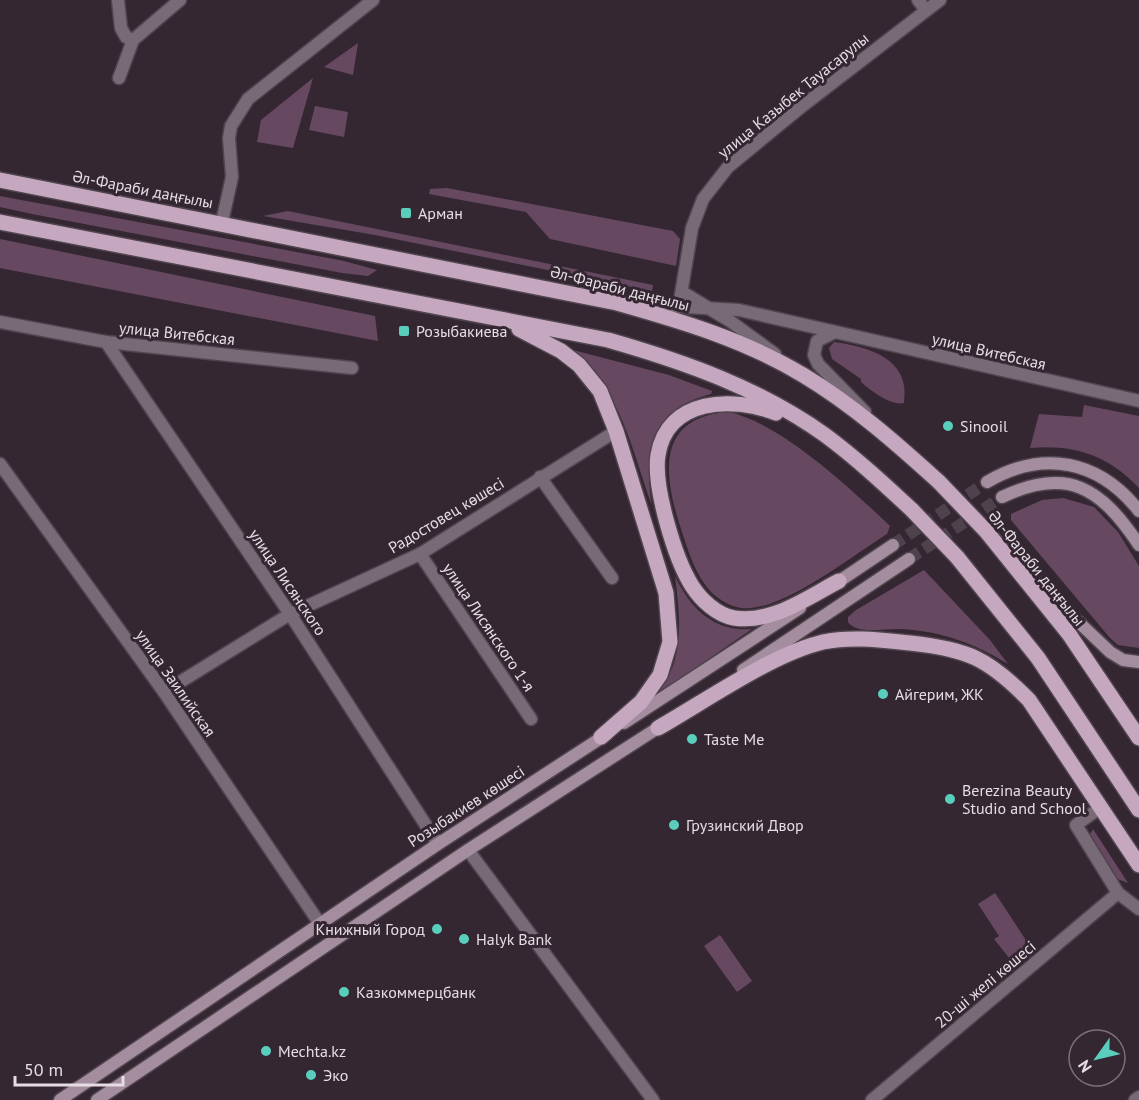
<svg xmlns="http://www.w3.org/2000/svg" width="1139" height="1100" font-family="'PT Sans',sans-serif">
<style>
.green{fill:#664961}
.lines{fill:none;stroke-linecap:round;stroke-linejoin:round}
.secondary-tunnel{stroke:#4f424d;stroke-width:12;stroke-dasharray:12 6;stroke-linecap:butt}
.minor-casing{stroke:#50444e;stroke-width:15}
.tertiary-casing{stroke:#50444e;stroke-width:15}
.secondary-casing{stroke:#50444e;stroke-width:15}
.primary-casing{stroke:#50444e;stroke-width:18}
.minor{stroke:#786a76;stroke-width:12}
.tertiary{stroke:#786a76;stroke-width:12}
.secondary{stroke:#a48d9f;stroke-width:12}
.primary{stroke:#c5a8bf;stroke-width:15}
.primary-bridge-casing{stroke:#50444e;stroke-width:18;stroke-linecap:butt}
.primary-bridge{stroke:#c5a8bf;stroke-width:15}
.poi-dot{fill:#5acebd;stroke:#342732;stroke-width:2}
.labels{text-anchor:middle;dominant-baseline:central;stroke-width:6;stroke-linejoin:round;paint-order:stroke}
.street-label{font-size:16px;fill:#e6dde4;stroke:#342732}
.poi-label{font-size:16px;fill:#e6dde4;stroke:#342732;text-anchor:start}
</style>
<rect width="100%" height="100%" fill="#342732"/>
<g class="green">
<polygon points="358,43 353,75 324,67"/>
<polygon points="313,78 293,148 257,142 261,120"/>
<polygon points="315,106 348,112 344,137 309,130"/>
<polygon points="447,188 673,231 680,239 676,266 550,239 526,212 429,194 430,189"/>
<polygon points="0,196 344,261 377,270 368,276 342,273 32,214 0,207"/>
<polygon points="288,211 653,285 652,291 375,235 263,216"/>
<polygon points="0,239 375,316 378,341 0,268"/>
<path d="M 834,342 C 870,347 911,359 904,403 C 891,406 871,391 861,382 L 861,379 L 832,359 L 829,348 Z"/>
<path d="M 569,349 L 669,375 L 712,391 L 711,394 C 650,409 644,452 652,506 C 632,451 620,384 569,349 Z"/>
<path d="M 1084,405 L 1139,416 L 1139,488 C 1109,456 1075,444 1030,448 L 1039,414 L 1082,417 Z"/>
<path d="M 729,412 C 782,424 851,489 890,526 L 887,534 C 852,556 790,605 751,608 C 736,610 721,602 710,591 C 695,574 688,551 681,529 C 664,477 654,417 729,412 Z"/>
<polygon points="1063,498 1094,507 1118,532 1139,566 1139,648 1118,645 1110,638 1011,520 1011,514 1042,500"/>
<path d="M 924,570 L 990,640 L 1008,664 C 974,643 941,631 900,629 C 885,628 857,635 848,622 L 848,617 L 856,610 Z"/>
<path d="M 675,576 C 690,608 713,632 752,629 L 656,695 C 686,660 680,619 675,576 Z"/>
<polygon points="1093,829 1128,883 1115,878 1088,838"/>
<polygon points="995,893 1035,954 1017,968 994,939 999,936 978,904"/>
<polygon points="720,935 752,981 737,992 704,946"/>
</g>
<g class="lines">
<g class="secondary-tunnel">
<polyline points="893,545 987,482"/>
<polyline points="909,559 1002,497"/>
</g>
<defs>
<g id="minor">
<polyline points="118,0 121,28 126,37 133,40"/>
<polyline points="918,0 926,10"/>
<polyline points="119,78 133,40 180,0"/>
<polyline points="222,222 232,177 229,138 231,126 248,99 373,0"/>
<polyline points="0,322 106,342 352,368"/>
<polyline points="106,342 290,614 438,844"/>
<polyline points="0,464 164,692 320,924"/>
<polyline points="540,477 612,578"/>
<polyline points="420,554 531,719"/>
<polyline points="164,692 290,614 420,554 616,431"/>
<polyline points="1101,807 1076,825 1118,893"/>
<polyline points="468,850 653,1100"/>
<polyline points="1118,893 1139,909"/>
<polyline points="872,1100 1118,893"/>
<polyline points="1135,1100 1139,1097"/>
</g>
<g id="tertiary">
<polyline points="682,292 730,321 775,354"/>
<polyline points="633,304 739,310 1139,401"/>
<polyline points="679,306 692,228 703,199 728,167 801,107 940,0"/>
<polyline points="833,333 817,341 814,355 818,364 865,412"/>
</g>
<g id="secondary">
<path d="M 987,482 C 1043,449 1099,460 1139,511"/>
<path d="M 1002,497 C 1068,466 1101,488 1139,545"/>
<polyline points="1025,571 1110,652 1123,660 1139,662"/>
<polyline points="832,586 893,545"/>
<polyline points="743,670 909,559"/>
<polyline points="624,723 800,608"/>
<polyline points="60,1100 438,844 607,734"/>
<polyline points="97,1100 468,850 664,724"/>
</g>
<g id="primary">
<path d="M 0,180 L 617,303 C 681,321 745,340 803,375 C 853,405 896,443 939,482"/>
<path d="M 0,222 L 608,340 C 685,362 759,388 825,435 C 856,458 884,484 912,510"/>
<polyline points="519,329 561,351 579,365 600,391 616,431 666,593 670,642 660,675 641,702 601,737"/>
<path d="M 776,413 C 733,396 667,398 658,455 C 653,486 675,559 692,586 C 701,600 717,615 734,618 C 772,624 808,597 839,581"/>
<polyline points="986,531 1069,634 1139,738"/>
<polyline points="957,557 1038,658 1139,810"/>
<path d="M 658,728 C 704,702 772,654 823,642 C 851,636 881,640 910,643 C 967,649 988,658 1029,700 L 1139,865"/>
</g>
</defs>
<use href="#minor" class="minor-casing"/>
<use href="#tertiary" class="tertiary-casing"/>
<use href="#secondary" class="secondary-casing"/>
<use href="#primary" class="primary-casing"/>
<use href="#minor" class="minor"/>
<use href="#tertiary" class="tertiary"/>
<use href="#secondary" class="secondary"/>
<use href="#primary" class="primary"/>
<defs>
<g id="primary-bridge">
<polyline points="939,482 986,531"/>
<polyline points="912,510 957,557"/>
</g>
</defs>
<use href="#primary-bridge" class="primary-bridge-casing"/>
<use href="#primary-bridge" class="primary-bridge"/>
</g>
<g class="poi-dot">
<rect x="400" y="207" width="12" height="12" rx="3"/>
<rect x="398" y="325" width="12" height="12" rx="3"/>
<circle cx="948" cy="426" r="6"/>
<circle cx="883" cy="694" r="6"/>
<circle cx="692" cy="739" r="6"/>
<circle cx="950" cy="799" r="6"/>
<circle cx="674" cy="825" r="6"/>
<circle cx="437" cy="929" r="6"/>
<circle cx="464" cy="939" r="6"/>
<circle cx="344" cy="992" r="6"/>
<circle cx="266" cy="1051" r="6"/>
<circle cx="311" cy="1075" r="6"/>
</g>
<g class="labels">
<g class="street-label">
<text transform="translate(793 95) rotate(-39)">улица Казыбек Тауасарулы</text>
<text transform="translate(143 189) rotate(11)">Әл-Фараби даңғылы</text>
<text transform="translate(620 288) rotate(14)">Әл-Фараби даңғылы</text>
<text transform="translate(177 333) rotate(6)">улица Витебская</text>
<text transform="translate(989 351) rotate(13)">улица Витебская</text>
<text transform="translate(446 515) rotate(-31)">Радостовец көшесі</text>
<text transform="translate(1037 568) rotate(51)">Әл-Фараби даңғылы</text>
<text transform="translate(288 582) rotate(56)">улица Лисянского</text>
<text transform="translate(489 627) rotate(56)">улица Лисянского 1-я</text>
<text transform="translate(176 683) rotate(55)">улица Заилийская</text>
<text transform="translate(466 806) rotate(-33)">Розыбакиев көшесі</text>
<text transform="translate(985 984) rotate(-40)">20-ші желі көшесі</text>
</g>
<g class="poi-label">
<text x="418" y="213">Арман</text>
<text x="416" y="331">Розыбакиева</text>
<text x="960" y="426">Sinooil</text>
<text x="895" y="694">Айгерим, ЖК</text>
<text x="704" y="739">Taste Me</text>
<text x="962" y="790">Berezina Beauty<tspan x="962" dy="18">Studio and School</tspan></text>
<text x="686" y="825">Грузинский Двор</text>
<text x="425" y="929" text-anchor="end">Книжный Город</text>
<text x="476" y="939">Halyk Bank</text>
<text x="356" y="992">Казкоммерцбанк</text>
<text x="278" y="1051">Mechta.kz</text>
<text x="323" y="1075">Эко</text>
</g>
</g>
<g transform="translate(1097 1058) rotate(236)"><circle r="28" fill="#342732" stroke="#7b7079" stroke-width="1.5"/>
<path d="M0-4.5L10 22L0 15L-10 22Z" fill="#5acebd"/>
<text y="-9" font-size="16" font-weight="bold" text-anchor="middle" fill="#e6dde4">N</text>
</g>
<path d="M15 1076v9h108v-9" fill="none" stroke="#e6dde4" stroke-width="3"/>
<text x="24" y="1076" font-size="18" fill="#e6dde4" stroke="#342732" stroke-width="4.5" paint-order="stroke">50 m</text>
</svg>
